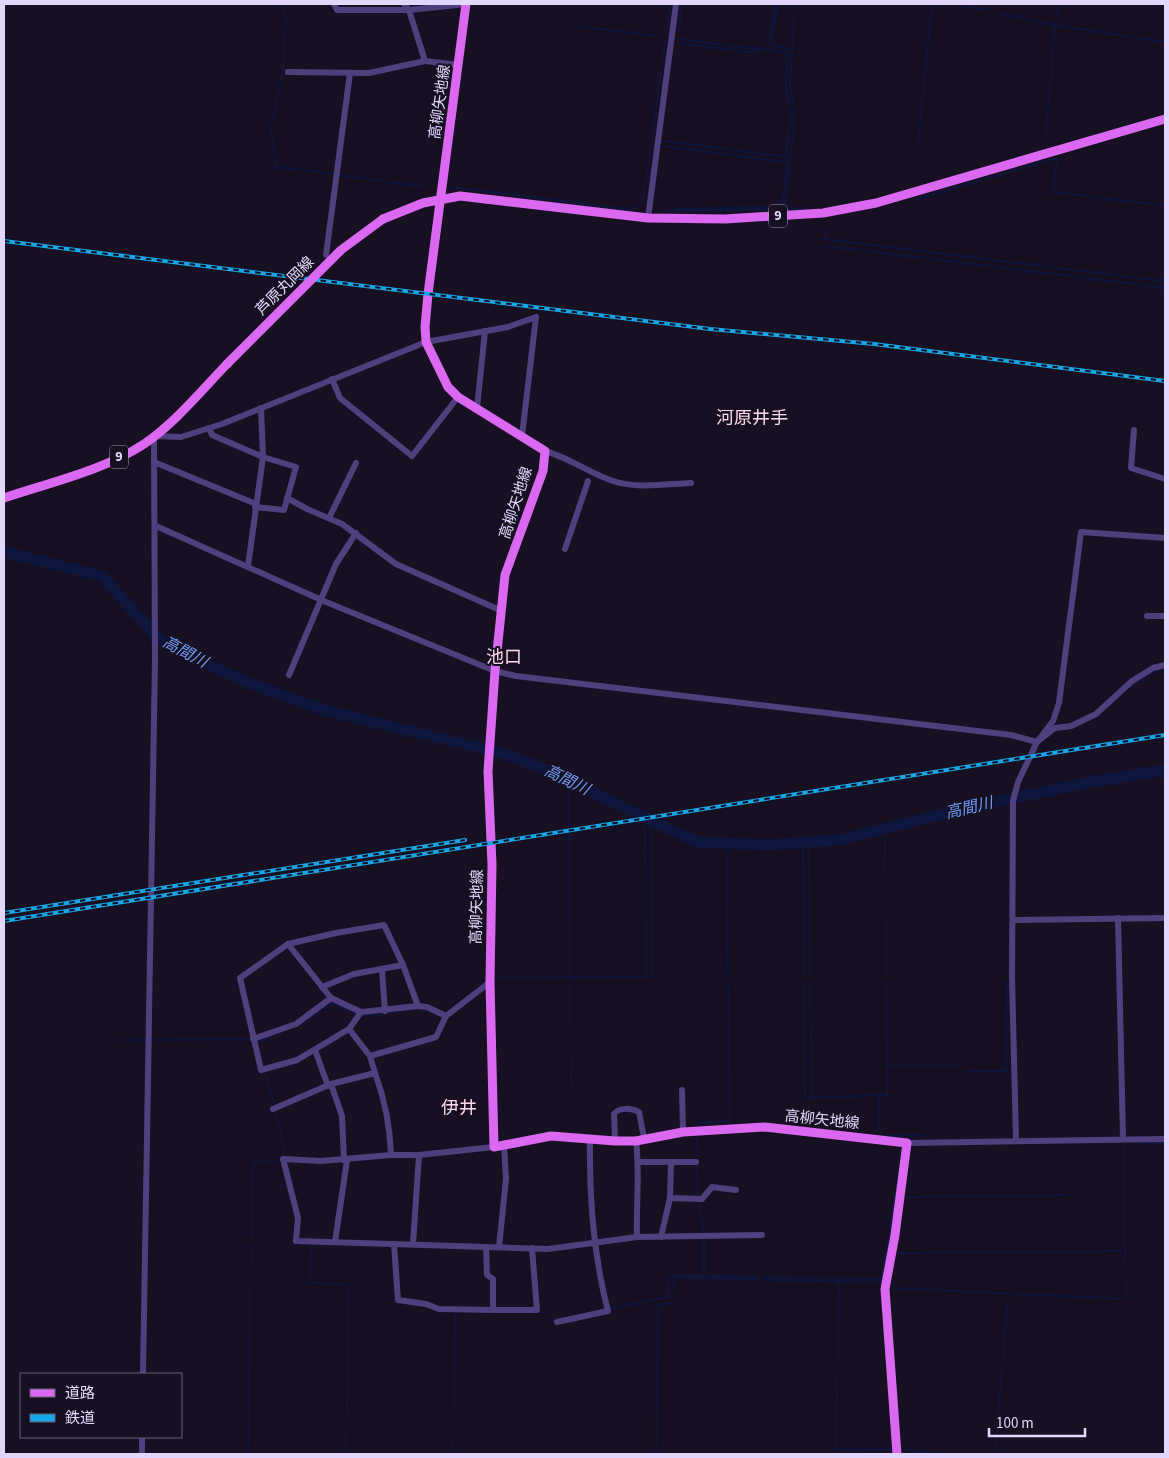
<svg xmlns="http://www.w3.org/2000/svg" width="1169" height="1458" font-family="'Source Sans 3','Noto Sans JP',sans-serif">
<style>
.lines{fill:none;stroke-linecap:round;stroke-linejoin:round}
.stream{stroke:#0f163d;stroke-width:2}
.river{stroke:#0f163d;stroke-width:11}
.minor{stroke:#4f407d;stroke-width:6}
.major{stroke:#da68f0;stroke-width:9}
.rail-casing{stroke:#17a6e6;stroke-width:4}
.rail{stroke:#171022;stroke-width:2;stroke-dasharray:5.5;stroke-linecap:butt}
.major-bridge{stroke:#da68f0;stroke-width:9}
.labels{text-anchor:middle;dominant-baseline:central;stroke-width:4;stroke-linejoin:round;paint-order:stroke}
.shield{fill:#171022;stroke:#a59bba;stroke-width:1}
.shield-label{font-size:14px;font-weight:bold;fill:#e2d6fb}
.street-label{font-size:15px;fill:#e2d6fb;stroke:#171022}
.water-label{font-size:16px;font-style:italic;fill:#6e99f1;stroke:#171022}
.quarter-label{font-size:18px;fill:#fbd8e7;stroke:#171022}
</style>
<rect width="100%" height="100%" fill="#171022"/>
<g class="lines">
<g class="stream">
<polyline points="281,4 286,18 283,69 271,128 276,167 332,174"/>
<polyline points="778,4 770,44 788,49"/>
<polyline points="959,4 990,11"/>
<polyline points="871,6 872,4"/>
<polyline points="993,6 993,4"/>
<polyline points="998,13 1055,25"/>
<polyline points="1057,16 1059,4"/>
<polyline points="580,26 656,36"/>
<polyline points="667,29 670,4"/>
<polyline points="679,31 682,4"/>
<polyline points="680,39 756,49 762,46"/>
<polyline points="766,42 771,35 775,4"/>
<polyline points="793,103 790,86 795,4"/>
<polyline points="793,109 795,119 784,209 805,208"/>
<polyline points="665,141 786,157 791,117 786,85 788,55 766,48 756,52 748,52 678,43"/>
<polyline points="918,144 932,4"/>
<polyline points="1045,144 1055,25 1165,42"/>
<polyline points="664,146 784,162"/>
<polyline points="339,175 426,187"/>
<polyline points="450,187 632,210 642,201 644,196 665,41"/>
<polyline points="917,199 1057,158 1053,192 1165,206"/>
<polyline points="675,209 782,207 787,163"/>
<polyline points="663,211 784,209"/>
<polyline points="825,228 824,239 1165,281"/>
<polyline points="825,246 1165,288"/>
<polyline points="1129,688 1149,674 1165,668"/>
<polyline points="569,790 570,977"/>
<polyline points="651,825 652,977"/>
<polyline points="885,836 886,974"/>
<polyline points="803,849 804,976"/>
<polyline points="809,849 810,975"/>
<polyline points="728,975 727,856 730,845"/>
<polyline points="495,978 646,977 645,823"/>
<polyline points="886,981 887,1066 960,1066"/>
<polyline points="804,982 805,1098 812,1098"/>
<polyline points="810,982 812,1098 879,1095"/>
<polyline points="570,984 571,1088"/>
<polyline points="424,1010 433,1013"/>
<polyline points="362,1016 417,1009"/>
<polyline points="307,1020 333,1003 355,1014"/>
<polyline points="299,1025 304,1022"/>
<polyline points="124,1040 144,1040"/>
<polyline points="155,1040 246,1039"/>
<polyline points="258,1042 276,1034"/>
<polyline points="887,1066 887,1095 879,1095 880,1136 924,1135"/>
<polyline points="971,1071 1006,1071 1007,981"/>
<polyline points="265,1072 274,1104"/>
<polyline points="276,1111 285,1152"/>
<polyline points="698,1123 730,1121 728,982"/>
<polyline points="697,1135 698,1159"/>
<polyline points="1140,1143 1165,1143"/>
<polyline points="1124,1144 1125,1251"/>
<polyline points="288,1163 292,1183"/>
<polyline points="697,1164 698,1196"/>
<polyline points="907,1197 1067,1195"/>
<polyline points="698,1202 704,1232"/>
<polyline points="890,1227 899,1172"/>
<polyline points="252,1236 253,1162 277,1162"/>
<polyline points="300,1244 311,1245 310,1283 349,1284 346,1454"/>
<polyline points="899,1253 1121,1251"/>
<polyline points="708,1276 758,1277"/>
<polyline points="765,1277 880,1279"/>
<polyline points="704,1278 757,1279"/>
<polyline points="766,1280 881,1282 888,1241"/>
<polyline points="894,1288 1124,1299 1126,1295 1125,1251"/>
<polyline points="672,1293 674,1278 704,1278 704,1240"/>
<polyline points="610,1309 668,1297 669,1278 673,1275 701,1276"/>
<polyline points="546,1314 550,1321 556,1320"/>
<polyline points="836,1449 892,1450"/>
<polyline points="905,1450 943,1454"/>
<polyline points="248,1454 251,1244"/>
<polyline points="453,1454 455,1314"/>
<polyline points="656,1454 658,1305 671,1303"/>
<polyline points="836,1454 839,1281"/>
<polyline points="995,1454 1008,1299"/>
</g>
<polyline class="river" points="4,552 102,576 156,636 176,650 249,683 324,710 502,753 539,767 697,842 768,845 839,840 967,808 1091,782 1165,770"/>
<g class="minor">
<polyline points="334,4 337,10 409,10 466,4"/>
<polyline points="404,4 409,10 425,61 459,65"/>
<polyline points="288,72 369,73 425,61"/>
<polyline points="648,218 676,4"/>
<polyline points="326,255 350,73"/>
<polyline points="332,379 340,398 412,456 458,397"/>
<polyline points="477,408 485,331"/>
<polyline points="209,428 212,435 263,457 248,566"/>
<polyline points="1134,430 1131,468 1165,479"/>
<polyline points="522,436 536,317"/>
<path d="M 545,451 C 570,458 589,473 613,481 C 638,489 666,484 691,483"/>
<polyline points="154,462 256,504"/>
<polyline points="287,498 307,509 342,524 396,564 502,611"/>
<polyline points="255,507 284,510 296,467 263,457 261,408"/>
<polyline points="329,518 356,463"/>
<polyline points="156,526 326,602 495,671 516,676 1011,735 1037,742 1055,728 1071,726 1096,714 1132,681 1153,668 1165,665"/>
<polyline points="565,549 588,481"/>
<polyline points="1147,616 1165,616"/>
<polyline points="289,675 336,564 356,533"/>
<polyline points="1118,918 1123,1139"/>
<polyline points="1014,920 1165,918"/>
<polyline points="288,944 331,998 361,1012 418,1006 427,1007 446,1016 490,982"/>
<polyline points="382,970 385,1011"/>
<polyline points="322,987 354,974 403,965"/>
<polyline points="361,1012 349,1029 297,1060 261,1070 240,978 288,944 336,933 384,925 403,965 418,1006"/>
<polyline points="253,1039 296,1024 331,998"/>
<polyline points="315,1050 328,1086"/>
<polyline points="370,1056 436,1037 446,1016"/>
<path d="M 375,1073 C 385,1100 390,1125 391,1155"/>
<polyline points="331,1084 342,1116 344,1160"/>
<polyline points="682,1090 683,1132"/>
<polyline points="273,1109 331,1084 375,1073 370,1056 349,1029"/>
<polyline points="1016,1139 1012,978 1013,801 1018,782 1037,742 1053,721 1059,703 1081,532 1165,538"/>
<path d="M 615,1141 L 614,1114 C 619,1107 632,1108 639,1112 L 644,1138"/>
<path d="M 636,1141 C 640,1172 636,1205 637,1237"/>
<polyline points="907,1143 1165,1139"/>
<polyline points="494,1147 419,1155 391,1155 321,1161 283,1159 298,1218 296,1241 548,1249 637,1237 762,1235"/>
<polyline points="639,1162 696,1162"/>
<polyline points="670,1198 702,1199 712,1187 736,1190"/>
<polyline points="661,1237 670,1198 671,1162"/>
<polyline points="335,1242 347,1160"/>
<polyline points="394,1244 398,1300 426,1304 439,1309 493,1310"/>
<polyline points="413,1244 419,1155"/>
<polyline points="486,1247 487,1275 493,1279 493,1310 537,1310 532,1248"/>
<polyline points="499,1247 506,1179 504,1144"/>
<path d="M 557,1322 L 608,1311 C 593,1254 589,1198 590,1139"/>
<polyline points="143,1374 155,660 154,436 181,437 222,424 426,342 508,327 536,317"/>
<polyline points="142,1454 142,1437"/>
</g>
<g class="major">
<polyline points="466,4 428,294 425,327 426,342 448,387 458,397 545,451 543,471 505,575 495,671 488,771 492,865 490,982 494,1147 551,1136 615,1141 636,1141 683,1132 765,1127 907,1143 895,1235 885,1289 897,1454"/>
<polyline points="383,219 423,203 460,196 648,218 725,219 823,213 876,203 1165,119"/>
<path d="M 4,498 C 48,483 105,470 144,444 C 175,423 201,391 227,364"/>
</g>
<defs>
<g id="rail">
<polyline points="4,241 710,329 874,344 1165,381"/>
<polyline points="4,913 465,840"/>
<polyline points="4,921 1165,735"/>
</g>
</defs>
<use href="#rail" class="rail-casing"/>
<use href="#rail" class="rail"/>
<polyline class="major-bridge" points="227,364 341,250 383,219"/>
</g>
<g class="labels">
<g class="shield">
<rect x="769" y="204.5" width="18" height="23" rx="4"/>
<rect x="110" y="445.5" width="18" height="23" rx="4"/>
</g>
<g class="shield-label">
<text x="778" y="216">9</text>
<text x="119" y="457">9</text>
</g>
<g class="street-label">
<text transform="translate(440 102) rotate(-82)">高柳矢地線</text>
<text transform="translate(285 286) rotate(-45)">芦原丸岡線</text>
<text transform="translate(516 503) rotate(-72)">高柳矢地線</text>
<text transform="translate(477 907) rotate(-89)">高柳矢地線</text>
<text transform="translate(822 1120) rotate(6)">高柳矢地線</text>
</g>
<g class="water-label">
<text transform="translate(185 652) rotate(28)">高間川</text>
<text transform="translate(567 780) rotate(26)">高間川</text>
<text transform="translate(969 808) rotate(-13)">高間川</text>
</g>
<g class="quarter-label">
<text x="752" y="418">河原井手</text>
<text x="504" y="657">池口</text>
<text x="459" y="1108">伊井</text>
</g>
</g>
<rect width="1169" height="1458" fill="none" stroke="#e2d6fb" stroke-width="10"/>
<rect x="20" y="1373" width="162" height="65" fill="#171022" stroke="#685f79"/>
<rect x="30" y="1389" width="25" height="8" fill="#da68f0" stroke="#685f79"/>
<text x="65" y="1398" font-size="15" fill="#e2d6fb">道路</text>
<rect x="30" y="1414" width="25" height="8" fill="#17a6e6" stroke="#685f79"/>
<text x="65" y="1423" font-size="15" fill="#e2d6fb">鉄道</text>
<path d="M989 1428v8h96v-8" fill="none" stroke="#e2d6fb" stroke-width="2.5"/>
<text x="996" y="1428" font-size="15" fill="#e2d6fb" stroke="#171022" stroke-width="4" paint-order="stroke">100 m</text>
</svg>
